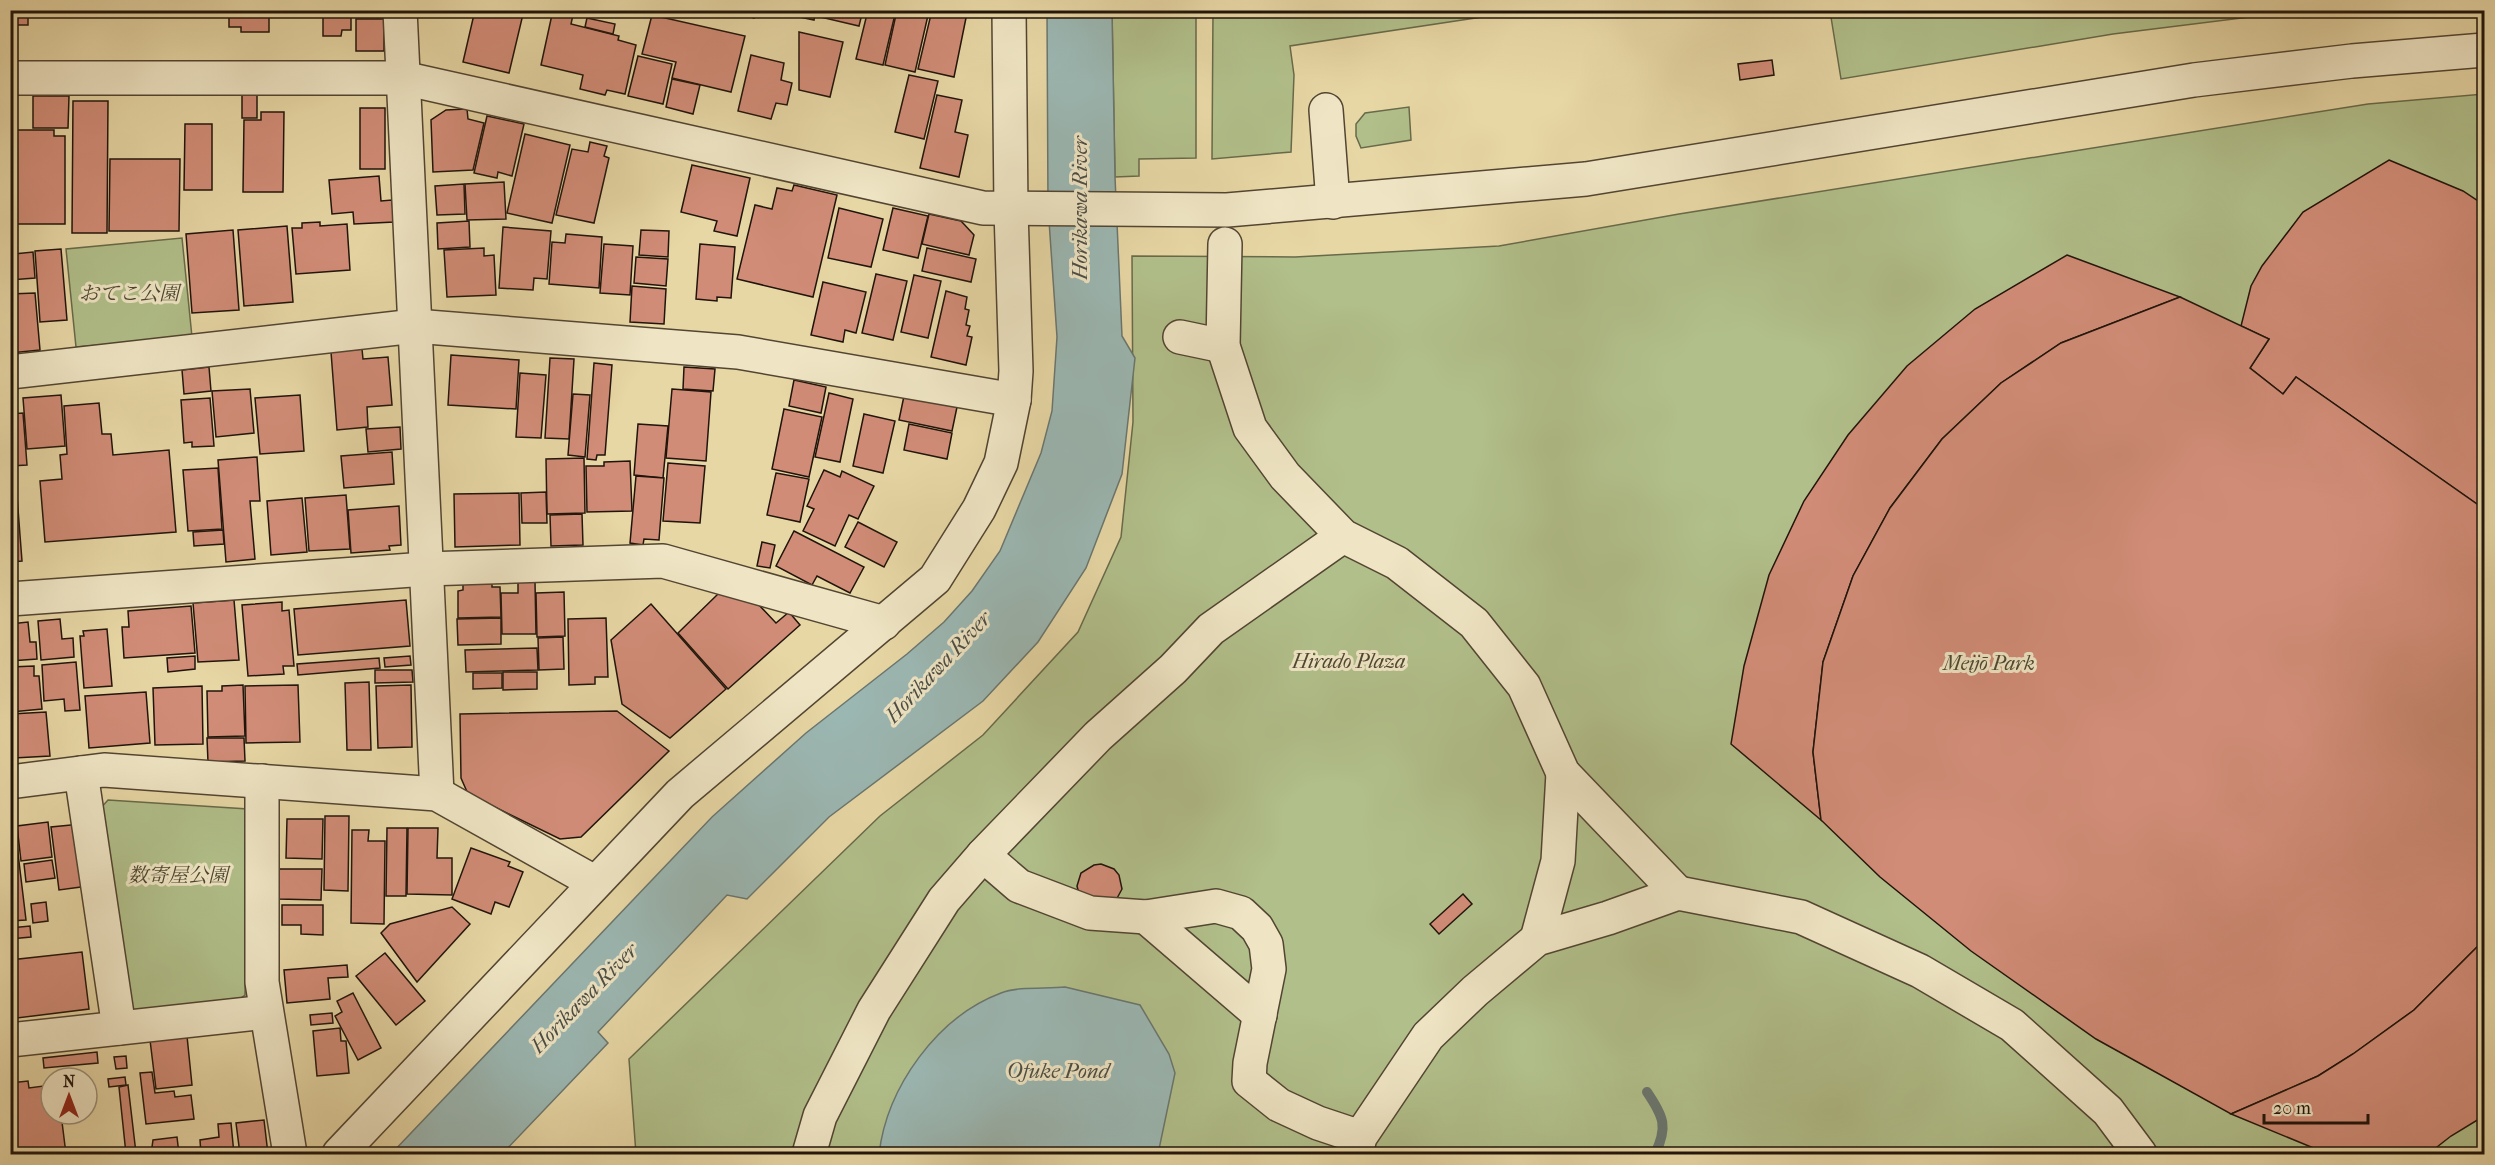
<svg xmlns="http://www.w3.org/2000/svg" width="2495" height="1165" font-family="'IM FELL French Canon','Noto Serif JP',serif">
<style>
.green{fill:#b1bf8a;stroke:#686a4a;stroke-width:1.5}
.water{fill:#9bb7b2;stroke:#6a766f;stroke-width:1.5}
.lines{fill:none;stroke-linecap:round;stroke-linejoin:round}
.stream{stroke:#6a766f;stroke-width:10}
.building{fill:#d18c77;stroke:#20140b;stroke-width:1.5}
.minor-casing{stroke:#524532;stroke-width:36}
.minor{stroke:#efe5c4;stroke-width:33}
.labels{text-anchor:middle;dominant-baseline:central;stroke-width:6;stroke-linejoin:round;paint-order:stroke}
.park-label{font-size:20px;font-style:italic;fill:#4c4731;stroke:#efe5c4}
.water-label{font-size:21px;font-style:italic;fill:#4b4d45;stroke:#efe5c4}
</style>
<rect width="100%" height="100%" fill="#e7d7a5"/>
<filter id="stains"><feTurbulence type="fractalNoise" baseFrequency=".00333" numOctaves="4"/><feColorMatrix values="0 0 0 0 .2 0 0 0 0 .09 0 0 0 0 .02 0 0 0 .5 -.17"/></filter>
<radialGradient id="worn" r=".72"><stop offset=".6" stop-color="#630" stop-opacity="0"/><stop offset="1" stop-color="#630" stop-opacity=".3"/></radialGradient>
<g class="green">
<polygon points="1112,11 1196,11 1196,158 1139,159 1139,176 1115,177"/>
<polygon points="1213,11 1213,10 1522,11 1290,46 1294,75 1291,152 1212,159"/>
<polygon points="1830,11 1830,10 2298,11 2113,34 1841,79"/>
<polygon points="2484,94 2484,1154 636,1154 629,1059 880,816 983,735 1078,632 1121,537 1133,422 1132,256 1295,257 1499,246 1679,214 2368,104"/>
<polygon points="1409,107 1411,140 1361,148 1356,136 1356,124 1365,113"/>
<polygon points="182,238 192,337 76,347 66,249"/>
<polygon points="108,800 248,809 245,995 241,998 133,1010 99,810"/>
</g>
<g class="water">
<polygon points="1047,11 1112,11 1115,177 1122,336 1135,358 1122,474 1086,568 1038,642 983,701 829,817 747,899 727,895 598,1032 608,1043 502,1154 391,1154 712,817 806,733 907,654 944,622 972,591 1000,551 1041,453 1052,411 1057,337 1048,206"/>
<path d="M 1065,987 L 1140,1005 L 1169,1054 L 1175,1073 L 1158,1154 L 879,1154 C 887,1087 937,1017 1001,993 C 1019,986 1046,989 1065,987 Z"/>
</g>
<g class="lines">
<path class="stream" d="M 1647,1092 C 1664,1117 1668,1127 1655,1154"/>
</g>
<g class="building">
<rect x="10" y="10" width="18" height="15"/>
<polygon points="229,10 269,10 269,32 241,32 241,27 229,27"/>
<polygon points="323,10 351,10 351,30 342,30 341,36 323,36"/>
<rect x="357" y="10" width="26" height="6"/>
<polygon points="475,10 524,10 509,73 463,62"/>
<polygon points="553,10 573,15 571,24 619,36 618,40 636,45 625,94 607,90 605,95 580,89 583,75 541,65"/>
<polygon points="729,10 756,10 754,18"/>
<polygon points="791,10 816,10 814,20 790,15"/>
<polygon points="817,10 863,10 859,26 816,16"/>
<polygon points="868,10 896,10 883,65 856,59"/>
<polygon points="897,10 929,11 915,72 885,65"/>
<polygon points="932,10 963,10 967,13 954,77 918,69"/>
<polygon points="652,15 745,36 731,92 672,78 676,62 642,54"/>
<polygon points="587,18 615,24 613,34 585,27"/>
<rect x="356" y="19" width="28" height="32"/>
<polygon points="799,32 843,42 830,97 799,90"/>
<polygon points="751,55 784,63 781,80 792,83 787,105 776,103 771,119 738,111"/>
<polygon points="638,56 672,64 663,104 628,96"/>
<polygon points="1772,60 1774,75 1740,80 1738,64"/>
<polygon points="909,75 938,81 924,139 895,132"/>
<polygon points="672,79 700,85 693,114 666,107"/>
<rect x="242" y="95" width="15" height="23"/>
<polygon points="937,95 962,100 955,132 968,135 959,177 920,168"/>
<polygon points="33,96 69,96 68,128 33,128"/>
<polygon points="73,101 108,101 107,233 72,233"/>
<rect x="360" y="108" width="25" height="61"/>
<polygon points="467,109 468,119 484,123 473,170 433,172 431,120 446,110"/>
<polygon points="261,112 284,112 283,192 243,192 244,120 261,120"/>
<polygon points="487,116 524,124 512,176 498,172 497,178 474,173"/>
<polygon points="185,124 212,124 212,190 184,190"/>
<polygon points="10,130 54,130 54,136 65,136 65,224 10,224"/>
<polygon points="525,134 570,145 552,223 507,213"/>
<polygon points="590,142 607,146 604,156 609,158 594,223 556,215 572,149 588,152"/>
<polygon points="110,159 180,159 179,231 109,231"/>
<polygon points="2389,160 2463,191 2484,205 2484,509 2296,377 2283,394 2250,368 2269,339 2241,326 2251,286 2262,266 2303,212"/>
<polygon points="692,165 750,178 737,236 714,231 717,221 681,212"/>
<polygon points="379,176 381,201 392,200 394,222 354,224 353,212 332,214 329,180"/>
<polygon points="504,182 506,219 467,220 465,184"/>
<polygon points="464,184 465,214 437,215 435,186"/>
<polygon points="794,185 837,195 813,297 737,279 755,205 772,209 777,188 792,191"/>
<polygon points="839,208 883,219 871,267 828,258"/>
<polygon points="893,208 928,216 918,258 883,250"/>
<polygon points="929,214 961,221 974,235 969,255 922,244"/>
<polygon points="469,221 470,247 438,249 437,223"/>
<polygon points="320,222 320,226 347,224 350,270 296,274 292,228 302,228 302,223"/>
<polygon points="287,226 293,302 244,306 238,230"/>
<polygon points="503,227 551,231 547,279 534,278 533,290 499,288"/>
<polygon points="233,230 239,310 192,313 186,234"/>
<polygon points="641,230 669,231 668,257 639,255"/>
<polygon points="566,234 602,237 599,288 549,284 552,242 565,243"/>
<polygon points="604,244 633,246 630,295 600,293"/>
<polygon points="700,244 735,247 731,298 717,297 717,301 696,299"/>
<polygon points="484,248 484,256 494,255 496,295 447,297 444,250"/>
<polygon points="927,248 976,259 971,282 922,271"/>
<polygon points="61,249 67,320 40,322 35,251"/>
<polygon points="33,252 35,278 10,280 10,267 15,267 14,254"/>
<polygon points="2067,255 2180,297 2061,343 2001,383 1942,439 1890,508 1853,576 1823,662 1813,752 1821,820 1731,744 1744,666 1769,575 1804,501 1848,435 1907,366 1975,309"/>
<polygon points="636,257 668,259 666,286 634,283"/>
<polygon points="876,274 907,281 893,340 862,333"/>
<polygon points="914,275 941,281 928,338 901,332"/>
<polygon points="823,282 866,292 856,333 845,330 843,342 811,335"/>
<polygon points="632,286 666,289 664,324 630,322"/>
<polygon points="946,291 967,297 965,309 969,310 966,325 970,326 967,336 972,337 966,365 931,357"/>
<polygon points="35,293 40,350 10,353 10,294"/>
<polygon points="2180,297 2269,339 2250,368 2283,394 2296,377 2484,509 2484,940 2414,1010 2353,1054 2318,1076 2231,1114 2096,1039 1971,951 1880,877 1821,820 1813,752 1823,662 1853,576 1890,508 1942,439 2001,383 2061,343"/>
<polygon points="362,349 363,359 388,357 392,405 367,407 368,427 337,430 331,352"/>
<polygon points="451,355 519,360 516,409 448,405"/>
<polygon points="550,358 574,359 569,439 545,438"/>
<polygon points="594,363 612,365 605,455 597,455 596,460 587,459"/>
<polygon points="209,367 211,391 184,394 182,370"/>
<polygon points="684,367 715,369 713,391 683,389"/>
<polygon points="520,373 546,375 541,438 516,437"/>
<polygon points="794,380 826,387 821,413 789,406"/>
<polygon points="250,389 254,433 216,437 212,391"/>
<polygon points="672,389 711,392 706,461 666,458"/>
<polygon points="829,393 853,399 840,462 815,457"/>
<polygon points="573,394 590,395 585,457 568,455"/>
<polygon points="61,395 65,446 27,449 23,398"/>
<polygon points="300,395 304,451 260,454 255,398"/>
<polygon points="904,396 957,407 952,431 899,420"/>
<polygon points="210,398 214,446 192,447 192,442 184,443 181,400"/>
<polygon points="99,403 102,434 111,434 113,455 169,450 176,532 45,542 40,481 62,479 60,455 67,454 64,406"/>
<polygon points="784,409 822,417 809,477 772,469"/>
<polygon points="23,413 27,465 10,466 10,414"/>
<polygon points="864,414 895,421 883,473 853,466"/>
<polygon points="638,424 668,426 663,478 634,475"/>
<polygon points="909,424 952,433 947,459 904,450"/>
<polygon points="400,427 401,449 368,452 366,429"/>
<polygon points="392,452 394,484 344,488 341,456"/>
<polygon points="257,457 260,501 250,501 255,559 226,562 218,460"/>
<polygon points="584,458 585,513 547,514 546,459"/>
<polygon points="630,461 632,511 587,512 586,466 604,466 604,462"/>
<polygon points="668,463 705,466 700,523 663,521"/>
<polygon points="218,468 222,529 188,531 183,470"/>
<polygon points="824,470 840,477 842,471 874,486 858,519 849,515 835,546 803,531 814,509 807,506"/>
<polygon points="776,473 809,479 800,522 767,515"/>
<polygon points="636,476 664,478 659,540 644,539 643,545 630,543"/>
<polygon points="546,492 547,523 522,523 521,493"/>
<polygon points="519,493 520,545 455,547 454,494"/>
<polygon points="346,495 350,549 309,551 305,498"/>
<polygon points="10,496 17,496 22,561 10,562"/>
<polygon points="302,498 307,552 271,555 267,501"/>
<polygon points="399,506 401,545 389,546 390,550 351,553 348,510"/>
<polygon points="582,514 583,545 551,546 550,515"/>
<polygon points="858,522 897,542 884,567 845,547"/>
<polygon points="223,530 224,544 194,546 193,532"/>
<polygon points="794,531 864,567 850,593 817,576 812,585 776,566"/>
<polygon points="762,542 775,545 770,568 757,566"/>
<polygon points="463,582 492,582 492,587 500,587 501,617 458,618 458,591 463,590"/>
<polygon points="518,582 535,582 536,634 502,634 501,593 518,593"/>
<polygon points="564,592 565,636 537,637 536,593"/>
<polygon points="719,593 759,605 776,623 789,612 800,625 728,689 678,633"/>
<polygon points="234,600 239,660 198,662 193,603"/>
<polygon points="406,600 410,646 298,655 294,609"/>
<polygon points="282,602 282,611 289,610 294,666 283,666 284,674 248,676 242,605"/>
<polygon points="651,604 726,689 670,738 622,704 611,640"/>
<polygon points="191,606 195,653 124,658 122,627 129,627 128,611"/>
<polygon points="501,618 501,644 458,645 457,619"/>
<polygon points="606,618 608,677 595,677 595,684 569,685 568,619"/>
<polygon points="60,619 62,639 73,638 74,657 41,660 38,621"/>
<polygon points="28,622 30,642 36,642 37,659 10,661 10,624"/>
<polygon points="107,629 112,686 84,688 80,636 84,636 83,631"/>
<polygon points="563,637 564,669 539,670 538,638"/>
<polygon points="537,648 538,670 466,672 465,650"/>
<polygon points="195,656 195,669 168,672 167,658"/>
<polygon points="410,656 411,665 385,667 384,658"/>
<polygon points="379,658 380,668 298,675 297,664"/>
<polygon points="76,662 80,710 65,711 64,699 44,701 42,665"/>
<polygon points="34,666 34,676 39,676 42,709 11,712 10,667"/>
<polygon points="375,670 412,670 413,682 375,683"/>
<polygon points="503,672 537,672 537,689 503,690"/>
<polygon points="473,673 502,673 502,688 473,689"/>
<polygon points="369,682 371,750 347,750 345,683"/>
<polygon points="243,685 245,736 208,737 207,691 222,691 222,686"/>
<polygon points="298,685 300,742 246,743 245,686"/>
<polygon points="411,685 412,747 378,748 376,686"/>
<polygon points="202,686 203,744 155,745 153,688"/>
<polygon points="146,692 150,743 89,748 85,696"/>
<polygon points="617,711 669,751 581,837 560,839 468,794 461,778 460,714"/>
<polygon points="46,712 50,756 14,758 11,714"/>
<polygon points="207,738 244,738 245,761 208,762"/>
<polygon points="325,816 349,816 348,891 324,890"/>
<polygon points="287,819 323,819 322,859 286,858"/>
<polygon points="48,822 52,857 21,861 17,826"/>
<polygon points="81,824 88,886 59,890 51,827"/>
<polygon points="387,828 407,828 406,896 386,896"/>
<polygon points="408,828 438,828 437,858 452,858 452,895 407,894"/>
<polygon points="352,830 369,830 368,841 385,841 384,924 351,923"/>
<polygon points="17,845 26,920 10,921 10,846"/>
<polygon points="471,848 510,862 508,866 523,872 509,907 495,902 491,914 452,899"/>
<polygon points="52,860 55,878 26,882 24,864"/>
<polygon points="1101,864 1114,869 1119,875 1122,889 1115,902 1079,894 1077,886 1081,873 1094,865"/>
<polygon points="279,869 322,869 321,900 278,899"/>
<polygon points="1463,894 1472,904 1439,934 1430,924"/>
<polygon points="46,902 48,921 33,923 31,904"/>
<polygon points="282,905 323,905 323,935 301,934 301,925 282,925"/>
<polygon points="452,907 470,924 417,982 381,933 390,924"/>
<polygon points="30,926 31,937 10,939 10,928"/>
<polygon points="2484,940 2484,1116 2451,1136 2428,1154 2328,1154 2231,1114 2318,1076 2353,1054 2414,1010"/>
<polygon points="82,952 89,1009 17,1018 10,960"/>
<polygon points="385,953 425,1001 396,1025 356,976"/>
<polygon points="347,965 348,977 328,978 330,999 287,1003 284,970"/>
<polygon points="353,993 381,1048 358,1060 335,1016 342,1012 337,1001"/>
<polygon points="332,1013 333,1023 311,1025 310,1015"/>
<polygon points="340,1028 341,1041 346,1041 349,1073 317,1076 313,1031"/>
<polygon points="187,1036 192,1085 156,1089 150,1040"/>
<polygon points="97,1052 98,1063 44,1068 43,1058"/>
<polygon points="126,1056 127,1068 116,1069 114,1057"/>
<polygon points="152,1072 155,1093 174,1091 175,1097 191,1095 194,1119 146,1124 140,1073"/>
<polygon points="125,1077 126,1085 109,1087 108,1079"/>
<polygon points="28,1081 29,1088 51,1085 51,1114 61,1114 66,1154 10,1154 10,1083"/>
<polygon points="128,1085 136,1153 126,1154 119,1087"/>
<polygon points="264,1120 268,1154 240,1154 236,1123"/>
<polygon points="231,1123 234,1154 201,1154 200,1140 219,1137 218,1124"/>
<polygon points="177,1137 179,1154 151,1154 153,1140"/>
</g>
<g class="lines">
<defs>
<g id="minor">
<polyline points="400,10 437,794"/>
<polyline points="10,78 403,78 983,208 1227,210 1586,179 2194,80 2352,61 2484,50"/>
<polyline points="1326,110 1333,202"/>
<polyline points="1225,244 1223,346 1250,428 1285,476 1343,536 1397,563 1474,623 1524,686 1563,773 1678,893"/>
<polyline points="1180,337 1223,346"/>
<polyline points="10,372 415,326 738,352 1014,400"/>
<polyline points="10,599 426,569 663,561 884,623"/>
<polyline points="81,773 119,1028"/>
<polyline points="262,781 262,982 290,1154"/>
<polyline points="10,782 104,770 437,794 594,882"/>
<polyline points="983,855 1019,886 1090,913 1146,917 1216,906 1241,913 1257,928 1266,944 1269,969 1250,1063 1249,1081 1279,1105 1318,1123 1360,1137"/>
<polyline points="1146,917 1260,1015"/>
<polyline points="1537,939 1558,861 1563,773"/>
<polyline points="10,1040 266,1012"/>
<polyline points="339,1154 680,794 935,579 979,509 1001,463 1014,400 1016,371 1011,210 1009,10"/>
<polyline points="809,1154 820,1116 874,1010 944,900 983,855 1098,736 1173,669 1211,629 1343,536"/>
<polyline points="1356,1154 1360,1137 1428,1036 1475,991 1537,939 1608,918 1678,893 1801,917 1920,971 2012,1025 2108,1111 2140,1154"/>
</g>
</defs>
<use href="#minor" class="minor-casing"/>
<use href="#minor" class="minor"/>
</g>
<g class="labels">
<g class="park-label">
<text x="129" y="293">おてこ公園</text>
<text x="1349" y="661">Hirado Plaza</text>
<text x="1989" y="663">Meijō Park</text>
<text x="178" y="875">数寄屋公園</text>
</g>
<g class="water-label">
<text transform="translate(1080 208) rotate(-90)">Horikawa River</text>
<text transform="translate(938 667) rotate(-47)">Horikawa River</text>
<text transform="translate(584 998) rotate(-46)">Horikawa River</text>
<text x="1058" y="1071">Ofuke Pond</text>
</g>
</g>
<rect width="2495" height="1165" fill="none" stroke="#e7d7a5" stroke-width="36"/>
<rect x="12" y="12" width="2471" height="1141" fill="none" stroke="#20140b" stroke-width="3"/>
<rect x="18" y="18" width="2459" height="1129" fill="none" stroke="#20140b" stroke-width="1.5"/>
<g transform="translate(69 1096)"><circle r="28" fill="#efe5c4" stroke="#9c917a" stroke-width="1.5"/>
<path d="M0-4.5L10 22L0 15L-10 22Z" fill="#8f2418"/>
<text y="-9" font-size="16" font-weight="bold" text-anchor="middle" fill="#20140b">N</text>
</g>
<path d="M2264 1114v9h104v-9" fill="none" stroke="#20140b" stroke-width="3"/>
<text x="2273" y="1114" font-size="18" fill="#20140b" stroke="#efe5c4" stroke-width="4.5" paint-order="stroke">20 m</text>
<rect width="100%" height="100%" filter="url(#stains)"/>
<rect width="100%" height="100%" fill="url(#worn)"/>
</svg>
